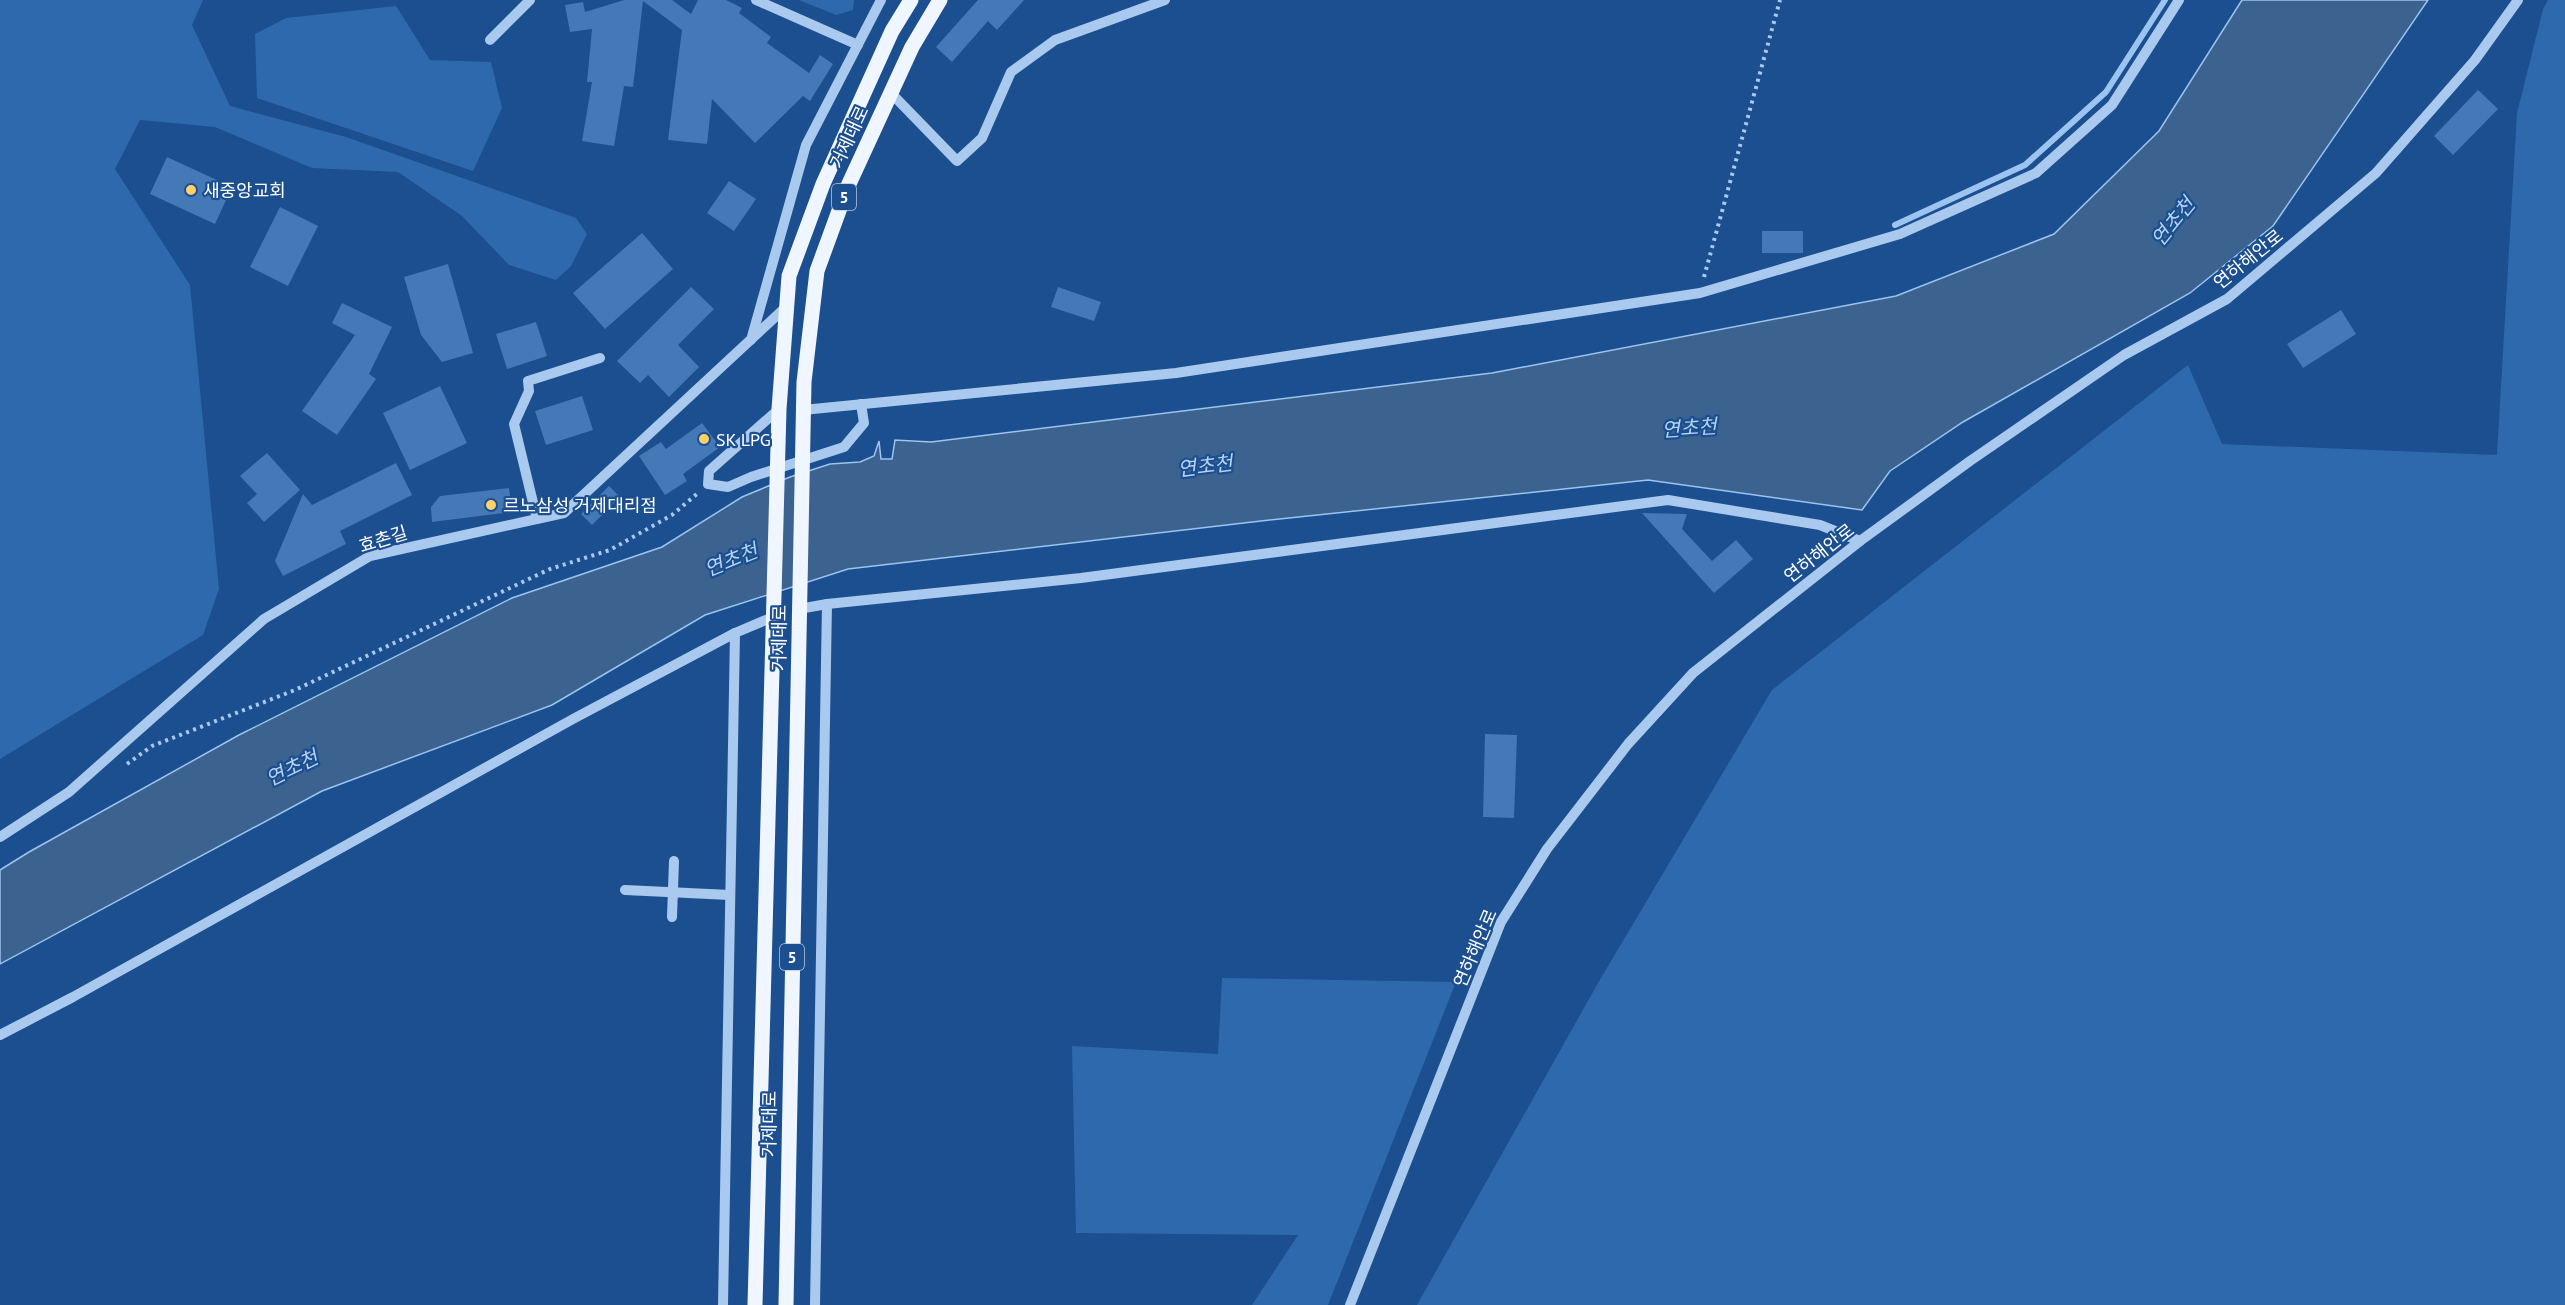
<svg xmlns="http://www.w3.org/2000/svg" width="2565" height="1305" font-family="'PT Sans','Noto Sans KR',sans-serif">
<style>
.green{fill:#2e69ad}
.water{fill:#3c6290;stroke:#9cc4f0;stroke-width:1.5}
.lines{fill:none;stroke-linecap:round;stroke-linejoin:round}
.stream{stroke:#9cc4f0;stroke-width:6}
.building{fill:#4478b7}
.path{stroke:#a9c9ee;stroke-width:4;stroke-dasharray:3 4.5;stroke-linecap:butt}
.minor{stroke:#a9c9ee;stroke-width:10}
.major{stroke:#f0f6ff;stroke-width:15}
.poi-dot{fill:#ffd166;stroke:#1b4f8f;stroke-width:2}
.labels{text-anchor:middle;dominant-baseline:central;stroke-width:4.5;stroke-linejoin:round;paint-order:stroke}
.shield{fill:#1b4f8f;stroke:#bbcadd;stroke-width:1.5}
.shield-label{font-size:16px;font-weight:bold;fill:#fff}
.street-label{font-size:18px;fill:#fff;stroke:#1b4f8f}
.poi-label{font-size:18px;fill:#fff;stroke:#1b4f8f;text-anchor:start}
.water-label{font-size:20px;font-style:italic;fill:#b5d3f5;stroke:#1b4f8f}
</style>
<rect width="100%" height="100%" fill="#1b4f8f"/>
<g class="green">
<polygon points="0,0 203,0 192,25 230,106 346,137 576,218 587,234 571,266 556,280 509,265 462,216 398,172 312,168 215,127 140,120 115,169 190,285 219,589 203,635 0,759"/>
<polygon points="799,0 854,0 853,10 836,15"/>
<polygon points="2548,0 2565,0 2565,1305 1417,1305 1598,983 1772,690 2188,365 2222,444 2497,455 2517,113 2543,9"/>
<polygon points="396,6 430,60 491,62 502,108 473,171 257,98 255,34 286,18"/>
<polygon points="1222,978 1456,982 1328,1305 1252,1305 1298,1235 1076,1233 1072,1046 1218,1054"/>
</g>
<polygon class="water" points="2242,0 2428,0 2273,226 2190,293 1963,422 1890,471 1862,510 1648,480 1261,521 848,569 705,615 552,705 322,791 0,964 0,870 29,852 239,735 512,598 662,547 742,497 790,477 830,464 860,462 874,456 879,441 881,459 892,459 895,440 931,442 1492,373 1896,296 2054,234 2159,131"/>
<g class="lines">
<polyline class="stream" points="1895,225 2025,165 2106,92 2165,0"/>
</g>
<g class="building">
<polygon points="624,0 672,0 691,14 698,0 726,0 742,8 739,13 771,37 767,43 809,73 820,55 833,64 810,101 803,96 755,143 712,99 707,144 668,140 682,30 643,1 633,87 624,86 614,146 582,141 592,82 587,82 592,29 570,32 565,5 583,2 585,12"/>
<polygon points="978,0 1024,0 997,30 988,21 952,62 936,47"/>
<polygon points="2478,90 2498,109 2453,155 2434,136"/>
<polygon points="167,157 232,187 215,224 150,194"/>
<polygon points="729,181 756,199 734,231 707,213"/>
<polygon points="280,207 318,226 288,286 250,267"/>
<rect x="1762" y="231" width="41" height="22"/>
<polygon points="642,233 673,269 605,329 573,293"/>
<polygon points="448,264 473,353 442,362 421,335 404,277"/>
<polygon points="691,287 714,309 678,345 699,367 669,397 648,375 640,383 617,361"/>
<polygon points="1058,287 1101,302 1094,321 1051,307"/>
<polygon points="342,303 392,327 369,374 376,379 337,435 302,411 355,335 332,323"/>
<polygon points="2341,310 2356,334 2303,368 2287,344"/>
<polygon points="536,322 547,356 507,369 496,334"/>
<polygon points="440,386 467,443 410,470 383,413"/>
<polygon points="582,396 593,430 546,445 535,411"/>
<polygon points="702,423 720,447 683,474 687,481 665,495 639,456 661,442 666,449"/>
<polygon points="267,453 300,490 264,522 247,503 257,494 240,476"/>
<polygon points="396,463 412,495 340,531 346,544 283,576 275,561 303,494 312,505"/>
<polygon points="609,486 620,497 592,525 581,514"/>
<polygon points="509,488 512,512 432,522 431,507 440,496"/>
<polygon points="1642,513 1687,514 1682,529 1712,561 1736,540 1753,559 1714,593"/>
<polygon points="1485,734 1517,735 1514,818 1483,817"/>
</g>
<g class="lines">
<g class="path">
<polyline points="1704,277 1780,0"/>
<polyline points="127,764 152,746 295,690 550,569 610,550 672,515 698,493"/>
</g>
<g class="minor">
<polyline points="756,0 858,45"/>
<polyline points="490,40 530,0"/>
<polyline points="891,93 957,161 982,138 1011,72 1055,40 1165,0"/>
<polyline points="751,340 806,145 881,0"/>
<polyline points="779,409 709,471 708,484 728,487 751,477 844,447 864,423 861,404"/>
<polyline points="803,410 1176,373 1700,293 1900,234 2036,173 2112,105 2179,0"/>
<polyline points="537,519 514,424 529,391 528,381 600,358"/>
<polyline points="799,609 827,604 1081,578 1668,500 1820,525 1860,541"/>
<polyline points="0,837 69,792 264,619 370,556 564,513 786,307"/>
<polyline points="625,890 730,895"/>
<polyline points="672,917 674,861"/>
<polyline points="0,1035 73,997 573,719 735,633 773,617"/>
<polyline points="723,1305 735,633"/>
<polyline points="815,1305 827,604"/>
<polyline points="1350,1305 1501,922 1547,849 1628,744 1693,673 1860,541 1970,461 2124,355 2227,299 2376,173 2475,60 2518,0"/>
</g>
<g class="major">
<polyline points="755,1305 779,409 789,276 823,184 892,31 911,0"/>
<polyline points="786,1305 804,382 817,271 848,186 912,47 940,0"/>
</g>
</g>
<g class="poi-dot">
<circle cx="191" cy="190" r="6"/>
<circle cx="704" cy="439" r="6"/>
<circle cx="491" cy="505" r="6"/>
</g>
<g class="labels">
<g class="shield">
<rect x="832" y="184" width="24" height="26" rx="4.5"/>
<rect x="780" y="944" width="24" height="26" rx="4.5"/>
</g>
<g class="shield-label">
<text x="844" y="197">5</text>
<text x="792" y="957">5</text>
</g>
<g class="street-label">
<text transform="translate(849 137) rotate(-65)">거제대로</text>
<text transform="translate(2248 259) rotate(-39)">연하해안로</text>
<text transform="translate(383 539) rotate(-17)">효촌길</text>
<text transform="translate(1819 553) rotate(-38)">연하해안로</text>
<text transform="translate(779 638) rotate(-89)">거제대로</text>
<text transform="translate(1475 948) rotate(-67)">연하해안로</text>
<text transform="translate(769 1124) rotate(-89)">거제대로</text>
</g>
<g class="poi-label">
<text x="203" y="190">새중앙교회</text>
<text x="716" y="439">SK LPG</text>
<text x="503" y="505">르노삼성 거제대리점</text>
</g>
<g class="water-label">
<text transform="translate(2173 222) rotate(-51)">연초천</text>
<text transform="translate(1689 428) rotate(-4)">연초천</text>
<text transform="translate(1205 466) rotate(-7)">연초천</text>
<text transform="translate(731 560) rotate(-22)">연초천</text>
<text transform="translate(292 768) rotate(-26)">연초천</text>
</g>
</g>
</svg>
